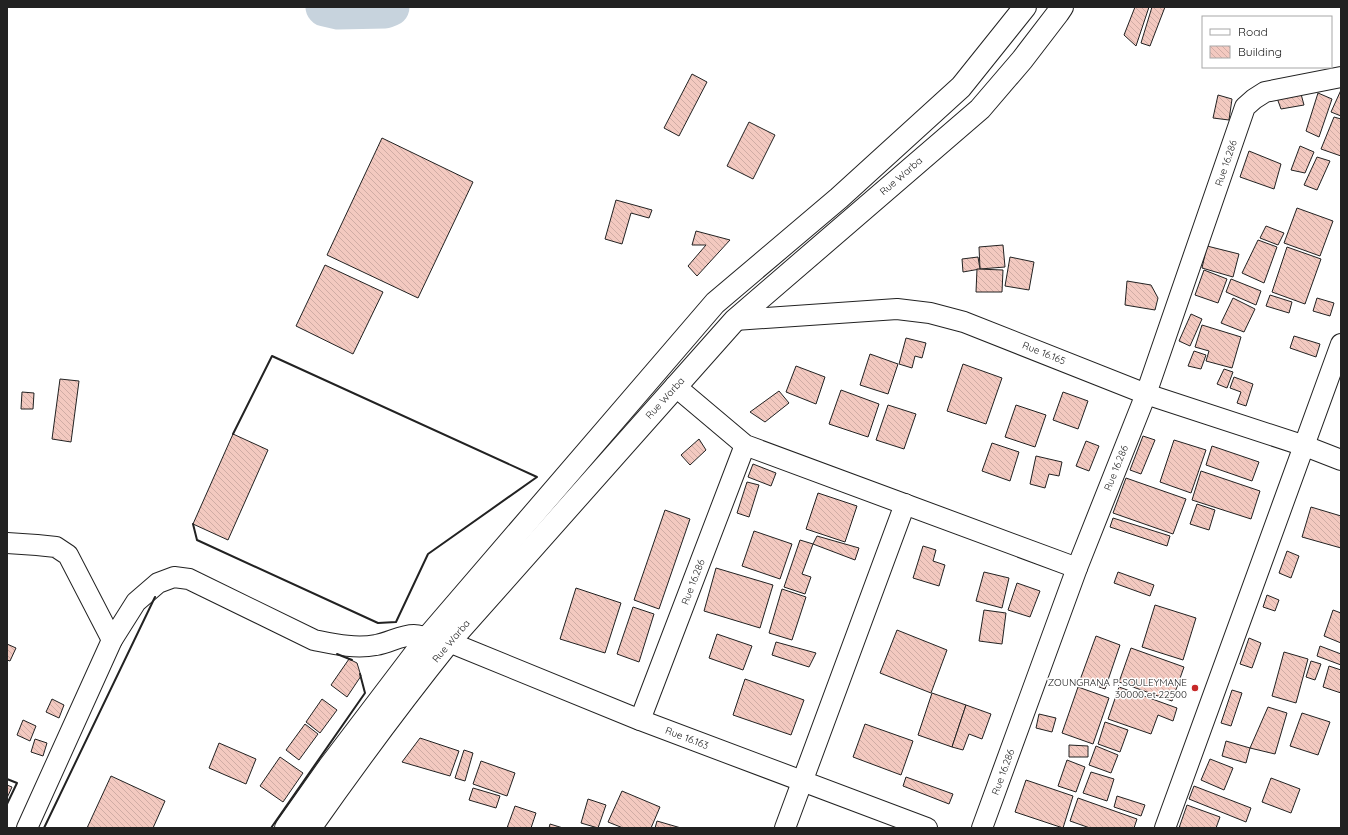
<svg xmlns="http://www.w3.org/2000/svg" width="1348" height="835" font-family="Quicksand,sans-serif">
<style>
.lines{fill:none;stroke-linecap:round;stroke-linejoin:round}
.river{stroke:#c7d3dd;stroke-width:39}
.building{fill:url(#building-back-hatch);stroke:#222}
.minor-casing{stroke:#222;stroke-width:22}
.secondary-casing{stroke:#222;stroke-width:24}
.minor{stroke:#fff;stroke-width:20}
.secondary{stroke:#fff;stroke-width:22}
.wall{stroke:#222;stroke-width:2}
.poi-dot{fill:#c62828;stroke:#fff;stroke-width:1.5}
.labels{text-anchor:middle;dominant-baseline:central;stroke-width:3;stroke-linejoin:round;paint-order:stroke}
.street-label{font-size:10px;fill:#222;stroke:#fff}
.poi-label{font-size:10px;fill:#222;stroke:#fff;text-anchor:end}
</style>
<defs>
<pattern id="building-back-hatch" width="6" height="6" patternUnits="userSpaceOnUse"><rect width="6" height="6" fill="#f3c9c0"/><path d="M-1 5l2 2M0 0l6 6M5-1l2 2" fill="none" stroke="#d0aca5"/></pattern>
</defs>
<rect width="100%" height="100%" fill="#fff"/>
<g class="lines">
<polyline class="river" points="325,7 338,10 385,9 390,7"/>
</g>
<g class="building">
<polygon points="1135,7 1149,7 1136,46 1124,35"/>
<polygon points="1152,7 1165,7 1150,46 1141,43"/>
<polygon points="692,74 707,82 679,136 664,128"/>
<polygon points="1341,90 1341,116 1331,112"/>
<polygon points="1318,93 1332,99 1319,137 1306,131"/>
<polygon points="1301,94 1304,105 1281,109 1277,98"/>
<polygon points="1218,95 1232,99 1229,120 1213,118"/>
<polygon points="1334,117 1341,119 1341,156 1321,149"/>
<polygon points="749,122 775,135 753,179 727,166"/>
<polygon points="382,138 473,182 418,298 327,255"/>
<polygon points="1300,146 1314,152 1305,173 1291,170"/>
<polygon points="1249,151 1281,164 1274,189 1240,177"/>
<polygon points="1317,157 1330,161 1317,190 1304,185"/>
<polygon points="616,200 652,210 649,218 631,213 622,244 605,239"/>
<polygon points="1297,208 1333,221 1320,256 1284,243"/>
<polygon points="1266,226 1284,233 1278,245 1260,238"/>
<polygon points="696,231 730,240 697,276 688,266 706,245 692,245"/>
<polygon points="1258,240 1277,247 1264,283 1242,273"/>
<polygon points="1003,245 1005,267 980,269 979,247"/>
<polygon points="1207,246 1239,254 1233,277 1202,268"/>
<polygon points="1287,247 1321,259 1305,304 1272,292"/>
<polygon points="978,257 980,269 963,272 962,259"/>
<polygon points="1010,257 1034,262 1029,290 1005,286"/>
<polygon points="325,265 383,292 353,354 296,326"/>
<polygon points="977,269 1003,270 1002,292 976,292"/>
<polygon points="1204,270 1227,279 1218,303 1195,295"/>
<polygon points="1231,279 1261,291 1256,305 1226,292"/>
<polygon points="1127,281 1151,285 1158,298 1155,310 1125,305"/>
<polygon points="1270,295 1292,302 1289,313 1266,306"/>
<polygon points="1233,298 1255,309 1244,332 1221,323"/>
<polygon points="1317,298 1334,303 1330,316 1313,311"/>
<polygon points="1191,314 1202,319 1190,346 1179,341"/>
<polygon points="1202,325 1241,337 1232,368 1206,361 1209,351 1195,347"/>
<polygon points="1294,336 1320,344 1316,357 1290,348"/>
<polygon points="906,338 926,343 922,358 915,356 912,368 899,364"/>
<polygon points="1194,351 1206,355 1201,369 1188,366"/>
<polygon points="870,354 898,364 888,394 860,385"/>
<polygon points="963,364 1002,378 986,424 947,411"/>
<polygon points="796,366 825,377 816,404 786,392"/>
<polygon points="1224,369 1233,372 1227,388 1217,384"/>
<polygon points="1234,377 1253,384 1246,406 1237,403 1241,392 1230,388"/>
<polygon points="60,379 79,381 71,442 52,439"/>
<polygon points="841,390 879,404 868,437 829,424"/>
<polygon points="779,391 789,403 765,422 750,412"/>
<polygon points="22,392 34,393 33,409 21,409"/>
<polygon points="1063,392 1088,401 1078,429 1053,420"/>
<polygon points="888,405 916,414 904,449 876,440"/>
<polygon points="1016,405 1046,415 1035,447 1005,437"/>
<polygon points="233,434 268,450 228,540 193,524"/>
<polygon points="1143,436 1155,440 1141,474 1130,470"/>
<polygon points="699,439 706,450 690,465 681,455"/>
<polygon points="1174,440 1206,450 1191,493 1160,482"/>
<polygon points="1086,441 1099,446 1089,471 1076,466"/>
<polygon points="992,443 1019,452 1010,481 982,471"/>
<polygon points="1212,446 1259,462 1252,481 1206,465"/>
<polygon points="1036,456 1062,462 1059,476 1049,474 1045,488 1030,484"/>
<polygon points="753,464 776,473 771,486 748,477"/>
<polygon points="1201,471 1260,491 1251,519 1192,500"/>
<polygon points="1126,478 1186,499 1173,534 1113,513"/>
<polygon points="747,482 759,485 749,517 737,513"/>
<polygon points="818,493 857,506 845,542 806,529"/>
<polygon points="1197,504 1215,510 1209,530 1190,524"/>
<polygon points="1311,507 1341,516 1341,548 1302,537"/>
<polygon points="665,510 690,519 659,609 634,600"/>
<polygon points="1113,518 1170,536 1167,546 1110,527"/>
<polygon points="754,531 792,544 780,579 742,566"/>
<polygon points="817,536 859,548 855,560 813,544"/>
<polygon points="800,540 813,544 802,574 811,577 805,594 784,587"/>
<polygon points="923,546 936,550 933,561 945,565 939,586 913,578"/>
<polygon points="1287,551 1299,556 1291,578 1279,573"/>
<polygon points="716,568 773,585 760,628 704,611"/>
<polygon points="984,572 1009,578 1002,608 976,601"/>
<polygon points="1118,572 1154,585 1150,596 1114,583"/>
<polygon points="1017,583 1040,591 1030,617 1008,610"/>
<polygon points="576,588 621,603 605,653 560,639"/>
<polygon points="782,589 806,597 792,640 769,633"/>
<polygon points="1267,595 1279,600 1275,611 1263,607"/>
<polygon points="1155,605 1196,618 1183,660 1142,647"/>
<polygon points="633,607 654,614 639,662 617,654"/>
<polygon points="984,610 1006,613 1002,644 979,641"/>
<polygon points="1333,610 1341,613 1341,643 1324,636"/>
<polygon points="897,630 947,650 931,693 880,673"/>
<polygon points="717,634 752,646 743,670 709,658"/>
<polygon points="1096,636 1120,645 1105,689 1080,680"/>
<polygon points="1249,638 1261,643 1252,668 1240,664"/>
<polygon points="776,642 816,653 809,667 772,655"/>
<polygon points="7,644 16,648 10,661 7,660"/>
<polygon points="1320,646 1341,654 1341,665 1317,656"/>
<polygon points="1131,648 1184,667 1172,701 1119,682"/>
<polygon points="1284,652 1308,659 1296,703 1272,696"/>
<polygon points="349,659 357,663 361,676 347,697 331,685"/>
<polygon points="1311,661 1321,664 1315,680 1306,677"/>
<polygon points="1329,666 1341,670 1341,693 1323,687"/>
<polygon points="745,679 804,700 791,735 733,715"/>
<polygon points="1078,687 1109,698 1093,744 1062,733"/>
<polygon points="1119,687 1177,708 1173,721 1158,715 1151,734 1108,719"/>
<polygon points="1232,690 1242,693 1231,726 1221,723"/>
<polygon points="932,693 966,705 952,747 918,735"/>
<polygon points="52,699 64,705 59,718 46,712"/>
<polygon points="322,699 337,710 320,733 306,722"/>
<polygon points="966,705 991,714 982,739 969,734 963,750 952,747"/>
<polygon points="1268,707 1287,713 1275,754 1250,748"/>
<polygon points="1302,713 1330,722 1318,755 1290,746"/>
<polygon points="1039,714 1056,718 1052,732 1036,728"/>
<polygon points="23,720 36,726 30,741 17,735"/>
<polygon points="1105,722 1128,730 1120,752 1098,744"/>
<polygon points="305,724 318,734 299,760 286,750"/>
<polygon points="865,724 913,741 901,775 853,757"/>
<polygon points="420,738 459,751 450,776 402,762"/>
<polygon points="35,739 47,743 43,756 31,752"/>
<polygon points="1226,741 1250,748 1246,763 1222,756"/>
<polygon points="219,743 256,759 246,784 209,768"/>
<polygon points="1069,745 1088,746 1088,757 1069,757"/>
<polygon points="1096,746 1118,755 1111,773 1089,765"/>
<polygon points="464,750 473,753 465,781 455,778"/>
<polygon points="280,757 303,773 283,802 260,786"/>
<polygon points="1210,759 1233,768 1224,790 1201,780"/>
<polygon points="1067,760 1085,767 1076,792 1058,786"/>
<polygon points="481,761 515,773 507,796 473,784"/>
<polygon points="1091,772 1114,779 1107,801 1083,793"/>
<polygon points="111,776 165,801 153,828 87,828"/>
<polygon points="906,777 953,794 949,804 903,786"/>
<polygon points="1271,778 1300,789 1291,813 1262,802"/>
<polygon points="1026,780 1073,796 1063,828 1015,812"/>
<polygon points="7,785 12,787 7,798"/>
<polygon points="1194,786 1251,808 1246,822 1189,799"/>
<polygon points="473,788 500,796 496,808 469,800"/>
<polygon points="622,791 660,807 651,828 623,828 608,822"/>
<polygon points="1117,796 1145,805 1141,816 1114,807"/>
<polygon points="1078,798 1137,819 1134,828 1090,828 1070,821"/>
<polygon points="588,799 606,805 598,828 581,823"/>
<polygon points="1187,805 1220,817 1216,828 1179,828"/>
<polygon points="515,806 536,813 531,828 507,828"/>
<polygon points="657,821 681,828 655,828"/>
<polygon points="550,824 563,828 549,828"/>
</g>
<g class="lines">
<defs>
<g id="minor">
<polyline points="735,320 897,309 930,313 964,322 1146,394 1305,446 1341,460"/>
<polyline points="675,386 745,445 1077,568"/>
<polyline points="7,543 37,545 56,547 68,555 112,640"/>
<polyline points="449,642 640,720 927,828"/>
<polyline points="640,720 745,445"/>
<path d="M 27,828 L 112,640 L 136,602 L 158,583 L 174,577 L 189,579 L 314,640 C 334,644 355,649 376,645 C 389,643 401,635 414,635 C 418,635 423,637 427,638"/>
<polyline points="785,828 905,504"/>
<polyline points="982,828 1077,568 1146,394 1245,107 1254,99 1265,92 1341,77"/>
<polyline points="1165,828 1341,344"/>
</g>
<g id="secondary">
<polyline points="286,828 329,767 427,638 715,303 839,198 961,87 1025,7"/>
<path d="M 310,828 C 355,764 401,702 449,642 L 735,320 L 980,109 L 1022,60 L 1058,13 L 1062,7"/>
</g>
</defs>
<use href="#minor" class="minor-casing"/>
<use href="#secondary" class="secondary-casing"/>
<use href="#minor" class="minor"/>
<use href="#secondary" class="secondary"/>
<g class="wall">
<polyline points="193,524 197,540 378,623 396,622 428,554 537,477 272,356 233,434"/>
<polyline points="337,654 352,660"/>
<polyline points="7,779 17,783 7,804"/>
<polyline points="44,828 155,597"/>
<polyline points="271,828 365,693 360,674"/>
</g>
</g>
<circle class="poi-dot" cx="1195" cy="688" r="4"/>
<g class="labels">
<g class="street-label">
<text transform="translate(1226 163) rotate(-71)">Rue 16.286</text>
<text transform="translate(901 176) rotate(-41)">Rue Warba</text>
<text transform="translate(1044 353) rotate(22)">Rue 16.165</text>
<text transform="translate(665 398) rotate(-48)">Rue Warba</text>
<text transform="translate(1116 468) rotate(-68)">Rue 16.286</text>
<text transform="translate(693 582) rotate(-69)">Rue 16.286</text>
<text transform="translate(451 641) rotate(-50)">Rue Warba</text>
<text transform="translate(687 738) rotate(21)">Rue 16.163</text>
<text transform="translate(1003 772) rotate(-70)">Rue 16.286</text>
</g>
<g class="poi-label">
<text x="1187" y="682">ZOUNGRANA P. SOULEYMANE<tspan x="1187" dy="12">30000 et 22500</tspan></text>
</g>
</g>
<rect width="1348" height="835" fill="none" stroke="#222222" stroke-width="16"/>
<rect x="1202" y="16" width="130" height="52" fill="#ffffff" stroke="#a7a7a7"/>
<rect x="1210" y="29" width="20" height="6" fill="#ffffff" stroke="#a7a7a7"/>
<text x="1238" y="36" font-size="12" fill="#222222">Road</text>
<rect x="1210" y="46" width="20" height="12" fill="url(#building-back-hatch)" stroke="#a7a7a7"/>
<text x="1238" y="56" font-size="12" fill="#222222">Building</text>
</svg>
